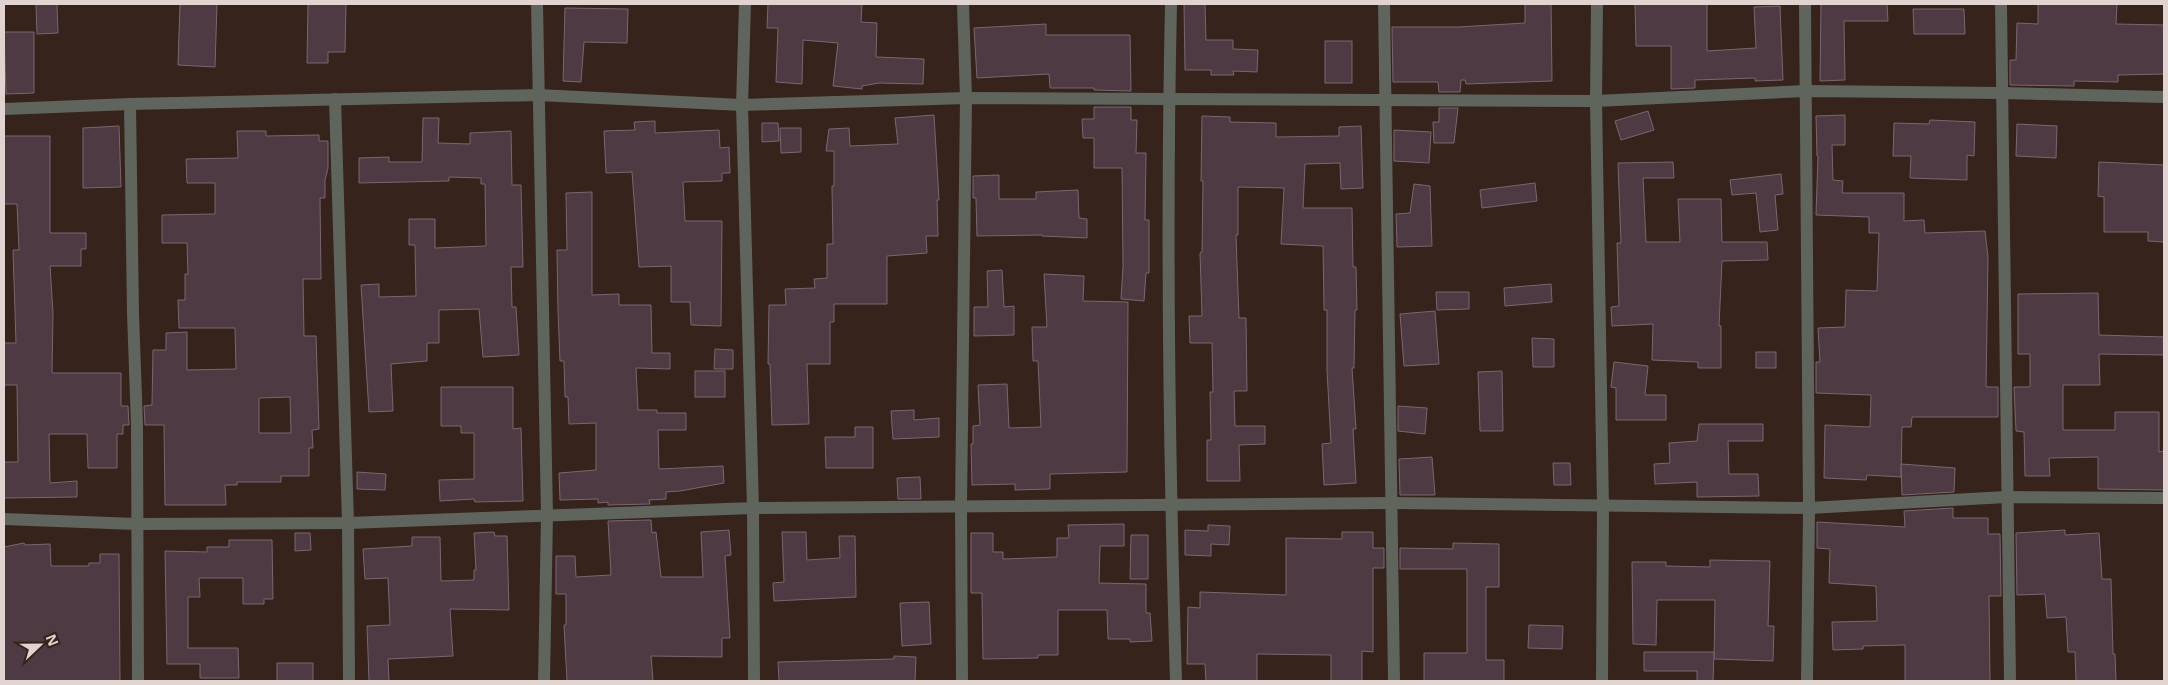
<svg xmlns="http://www.w3.org/2000/svg" width="2168" height="685" font-family="'Noto Sans',sans-serif">
<style>
.building{fill:#4d3a43;stroke:#7b6670;fill-rule:evenodd}
.lines{fill:none;stroke-linecap:round;stroke-linejoin:round}
.minor{stroke:#5f645d;stroke-width:12}
</style>
<rect width="100%" height="100%" fill="#35231c"/>
<g class="building">
<polygon points="36,4 57,4 58,33 37,34"/>
<polygon points="180,4 217,4 215,67 178,65"/>
<polygon points="308,4 346,4 345,52 328,52 328,63 307,63"/>
<polygon points="768,4 862,4 861,22 877,23 876,57 924,59 923,84 879,83 862,86 862,89 833,86 838,43 803,40 802,84 776,82 778,28 767,28"/>
<polygon points="1184,4 1205,4 1206,40 1233,40 1233,49 1258,50 1257,72 1233,71 1234,75 1211,75 1211,70 1185,70"/>
<polygon points="1525,4 1551,4 1552,81 1466,84 1465,80 1461,80 1460,92 1439,92 1438,82 1393,82 1392,27 1458,27 1525,23"/>
<polygon points="1635,4 1707,4 1707,51 1756,48 1754,7 1780,6 1783,80 1755,81 1755,78 1695,80 1695,88 1671,89 1671,46 1636,46"/>
<polygon points="1821,4 1887,4 1888,21 1844,21 1845,80 1820,81"/>
<polygon points="2038,4 2117,4 2116,24 2164,25 2164,74 2118,75 2118,82 2074,81 2074,86 2010,85 2010,60 2016,60 2017,23 2038,24"/>
<polygon points="565,8 628,9 627,43 584,42 581,82 563,81"/>
<polygon points="1913,9 1964,9 1965,34 1914,34"/>
<polygon points="1046,24 1046,35 1130,35 1131,91 1094,90 1094,88 1050,88 1049,74 977,78 974,28"/>
<polygon points="4,32 34,32 34,93 6,94"/>
<rect x="1325" y="41" width="27" height="42"/>
<polygon points="1094,107 1131,107 1131,120 1137,120 1136,153 1146,153 1145,220 1149,220 1149,273 1146,273 1144,301 1121,299 1123,266 1122,168 1094,168 1094,138 1083,138 1082,119 1094,119"/>
<polygon points="1439,108 1458,108 1454,143 1434,143 1433,122 1439,122"/>
<polygon points="1648,111 1654,130 1621,140 1615,121"/>
<polygon points="934,115 939,200 937,200 938,236 926,236 927,253 887,256 887,304 834,304 834,322 830,322 830,364 807,364 809,424 772,425 770,364 768,364 769,305 786,305 785,289 815,288 814,279 827,278 827,244 833,244 832,186 834,186 834,151 826,151 829,129 849,128 850,146 898,144 895,118"/>
<polygon points="1845,115 1845,145 1832,145 1833,180 1843,181 1842,193 1904,193 1904,221 1924,220 1925,233 1985,231 1988,257 1986,387 1998,387 1998,417 1912,417 1911,427 1902,427 1901,477 1867,475 1866,480 1824,478 1825,425 1870,427 1871,395 1816,393 1816,362 1820,362 1818,328 1845,327 1846,290 1877,291 1879,233 1869,233 1869,217 1816,215 1818,156 1817,156 1816,116"/>
<polygon points="1202,116 1230,117 1230,122 1276,123 1276,137 1339,136 1339,127 1361,126 1363,188 1341,189 1340,163 1305,164 1303,208 1352,208 1353,267 1356,267 1357,310 1355,310 1354,368 1352,368 1356,429 1353,429 1356,483 1324,485 1322,444 1331,443 1327,370 1327,310 1324,310 1323,246 1281,244 1284,188 1238,187 1238,235 1236,235 1239,318 1246,318 1247,391 1234,391 1235,426 1265,426 1265,444 1239,445 1240,481 1207,481 1207,440 1211,440 1210,392 1213,392 1212,343 1190,343 1189,316 1202,316 1200,253 1202,252 1203,181 1201,181"/>
<polygon points="423,118 439,118 438,143 470,144 470,133 511,131 512,185 521,185 523,267 511,267 512,307 516,307 519,355 483,357 479,309 439,310 439,343 427,343 427,361 391,364 393,411 369,412 361,285 379,284 379,297 416,296 415,245 409,245 409,219 435,219 435,248 486,246 485,184 481,184 481,178 449,177 449,181 359,183 359,158 389,157 389,162 422,162"/>
<polygon points="1930,120 1975,122 1974,156 1967,155 1967,180 1910,178 1911,156 1893,156 1894,123 1929,124"/>
<polygon points="655,121 655,133 719,130 720,148 729,147 730,173 722,173 722,181 683,182 685,221 722,221 721,326 691,325 690,302 671,302 671,266 639,267 632,172 606,173 604,131 635,130 634,122"/>
<polygon points="762,123 778,123 779,141 762,142"/>
<polygon points="2017,124 2057,126 2056,158 2016,156"/>
<polygon points="119,126 121,187 83,188 83,128"/>
<polygon points="780,128 801,128 801,152 781,153"/>
<polygon points="1394,130 1431,132 1429,163 1394,161"/>
<path d="M 237,131 L 266,131 L 266,136 L 319,135 L 319,141 L 328,141 L 328,168 L 325,180 L 325,198 L 320,198 L 321,279 L 303,279 L 304,336 L 316,336 L 319,429 L 312,430 L 313,448 L 309,448 L 309,476 L 281,476 L 281,482 L 237,482 L 237,485 L 225,485 L 226,505 L 165,505 L 164,425 L 145,425 L 144,406 L 152,405 L 153,350 L 166,350 L 166,333 L 187,332 L 187,370 L 236,369 L 235,328 L 179,328 L 178,300 L 185,300 L 185,274 L 188,274 L 187,243 L 162,243 L 162,215 L 215,214 L 215,183 L 187,183 L 186,159 L 238,158 ZM 290,397 L 291,433 L 259,433 L 259,398 Z"/>
<polygon points="4,136 50,136 50,233 86,233 86,249 81,249 81,266 50,266 53,313 52,373 121,373 121,406 128,406 129,425 123,425 123,434 117,434 117,468 88,468 87,434 49,434 50,483 77,481 77,497 4,498 4,462 18,462 17,385 4,385 4,343 16,343 13,250 19,250 17,204 4,204"/>
<polygon points="1673,162 1674,178 1643,178 1646,242 1680,242 1678,199 1721,199 1722,242 1767,242 1768,260 1722,261 1719,326 1721,326 1721,368 1698,368 1698,362 1652,360 1653,324 1612,326 1611,307 1619,306 1617,243 1621,243 1618,163"/>
<polygon points="2099,162 2164,165 2164,242 2148,241 2148,232 2104,232 2104,197 2098,196"/>
<polygon points="1781,174 1783,194 1775,195 1778,230 1760,232 1756,193 1732,195 1730,180"/>
<polygon points="999,175 999,199 1036,199 1036,192 1078,190 1079,218 1087,219 1087,238 1042,236 1042,235 977,236 976,198 973,198 973,176"/>
<polygon points="1535,183 1537,201 1482,208 1480,190"/>
<polygon points="1414,184 1430,186 1432,246 1397,247 1396,214 1410,213"/>
<polygon points="592,192 592,295 619,294 619,305 651,305 652,353 670,353 670,369 636,368 638,410 657,410 657,413 686,413 686,430 658,430 659,469 723,466 724,483 680,491 666,492 666,499 649,500 650,504 608,505 608,502 598,503 598,499 560,500 559,473 596,470 596,423 569,424 568,397 565,397 564,361 560,361 558,311 557,250 567,250 566,193"/>
<polygon points="1002,270 1004,307 1014,306 1014,335 974,336 974,307 988,307 987,271"/>
<polygon points="1044,274 1084,276 1083,301 1128,302 1127,472 1050,474 1050,489 1015,490 1015,484 972,485 971,444 973,444 973,426 980,425 978,385 1007,384 1009,428 1041,427 1038,361 1033,361 1032,327 1047,327"/>
<polygon points="1551,284 1552,302 1505,306 1504,288"/>
<polygon points="1436,292 1469,292 1469,309 1437,310"/>
<polygon points="2098,293 2099,335 2164,337 2164,355 2099,354 2100,385 2063,385 2063,430 2115,430 2115,412 2159,412 2159,452 2164,451 2164,490 2098,489 2098,457 2049,458 2050,476 2025,476 2024,432 2016,431 2014,387 2030,387 2030,354 2018,354 2018,294"/>
<polygon points="1435,311 1439,364 1404,366 1400,314"/>
<polygon points="1532,338 1554,339 1554,367 1533,367"/>
<polygon points="715,349 733,350 733,369 714,369"/>
<rect x="1756" y="352" width="20" height="16"/>
<polygon points="1614,362 1648,366 1645,395 1666,395 1666,420 1616,420 1616,388 1611,387"/>
<rect x="695" y="371" width="30" height="26"/>
<polygon points="1502,371 1503,431 1480,431 1478,372"/>
<polygon points="441,387 513,387 513,429 521,428 523,501 475,502 474,499 440,501 439,480 474,479 474,433 461,433 461,426 441,426"/>
<polygon points="1398,406 1427,408 1425,434 1398,431"/>
<polygon points="914,410 914,420 939,418 939,437 893,439 891,411"/>
<polygon points="1699,424 1763,424 1763,441 1728,441 1729,474 1758,474 1759,496 1697,497 1697,482 1655,484 1654,464 1670,463 1669,443 1697,441"/>
<polygon points="855,427 873,427 873,468 826,468 825,437 855,437"/>
<polygon points="1432,457 1435,495 1400,495 1399,459"/>
<polygon points="1553,463 1570,463 1571,485 1554,485"/>
<polygon points="1901,464 1955,468 1954,492 1902,495"/>
<polygon points="357,472 386,474 385,490 357,489"/>
<polygon points="920,477 921,499 898,499 897,478"/>
<polygon points="1953,508 1953,518 1988,518 1988,534 2000,534 2001,596 1989,596 1990,681 1905,681 1905,645 1863,646 1863,649 1833,650 1832,622 1877,621 1876,586 1829,583 1830,549 1817,548 1817,522 1905,527 1904,511"/>
<polygon points="651,520 652,533 656,532 661,577 703,577 701,532 729,530 731,555 725,556 730,638 722,638 722,657 651,656 653,681 567,681 564,625 566,625 566,594 556,594 556,556 575,556 576,577 611,575 608,521"/>
<polygon points="1124,524 1124,546 1100,546 1099,583 1146,584 1146,613 1150,613 1152,641 1130,642 1130,639 1108,639 1107,610 1058,610 1058,655 1038,655 1038,658 983,659 982,593 971,593 971,533 993,533 993,552 1003,552 1003,559 1057,557 1057,538 1069,538 1068,525"/>
<polygon points="1208,525 1230,526 1229,545 1211,544 1211,556 1185,555 1185,530 1208,531"/>
<polygon points="2065,530 2065,535 2099,533 2102,579 2111,579 2113,654 2115,654 2116,681 2076,681 2075,652 2068,652 2066,617 2047,618 2045,594 2017,595 2016,533"/>
<polygon points="494,532 495,536 507,536 509,610 450,609 453,656 388,659 389,681 369,681 367,626 390,625 388,578 365,579 363,549 412,546 412,537 440,537 441,581 474,580 474,570 476,570 474,533"/>
<polygon points="782,532 806,532 807,560 840,558 839,536 855,536 856,597 774,601 773,583 784,582"/>
<polygon points="1342,532 1373,532 1373,548 1384,548 1384,568 1373,568 1373,652 1362,651 1362,681 1331,681 1331,655 1257,654 1257,681 1206,681 1205,664 1187,664 1188,607 1200,608 1200,592 1286,595 1286,538 1342,539"/>
<polygon points="295,533 310,533 311,550 295,551"/>
<polygon points="1131,535 1148,535 1148,579 1130,579"/>
<polygon points="229,540 272,540 273,599 264,599 264,604 243,604 243,578 199,578 200,597 188,597 188,648 238,648 239,678 200,678 200,664 167,664 165,551 207,552 207,547 229,547"/>
<polygon points="24,543 25,545 50,544 51,566 89,566 89,563 100,563 100,554 119,554 120,681 4,681 4,547"/>
<polygon points="1453,543 1499,544 1499,587 1486,587 1486,660 1504,660 1504,681 1424,681 1424,653 1467,653 1467,569 1400,569 1400,548 1453,549"/>
<polygon points="1710,560 1770,561 1768,626 1774,626 1773,661 1714,659 1715,600 1657,600 1656,645 1633,644 1632,562 1666,562 1666,566 1710,567"/>
<polygon points="929,602 931,644 902,646 900,603"/>
<polygon points="1529,625 1563,626 1562,649 1528,648"/>
<polygon points="1644,652 1714,652 1713,681 1697,681 1697,671 1644,671"/>
<polygon points="894,656 916,657 915,681 779,681 778,662 894,659"/>
<rect x="277" y="663" width="36" height="18"/>
</g>
<g class="lines">
<g class="minor">
<polyline points="537,4 547,515 544,681"/>
<polyline points="745,4 742,105 753,508 754,681"/>
<path d="M 1171,4 C 1166,229 1169,456 1176,681"/>
<polyline points="1384,4 1394,681"/>
<polyline points="1597,4 1596,101 1603,506 1602,681"/>
<polyline points="1805,4 1809,508 1807,681"/>
<polyline points="2001,4 2010,681"/>
<polyline points="335,99 348,523 349,681"/>
<polyline points="130,104 133,314 137,425 138,681"/>
<polyline points="4,109 130,104 538,95 742,105 966,98 1596,101 1806,91 2001,93 2164,97"/>
<polyline points="4,519 136,524 348,523 753,508 1392,503 1809,508 2006,497 2164,498"/>
<polyline points="962,681 961,506 966,98 963,4"/>
</g>
</g>
<rect width="2168" height="685" fill="none" stroke="#e1d4d0" stroke-width="10"/>
<g transform="translate(40 645) rotate(68)" stroke="#35231c" stroke-width="4" paint-order="stroke">
<path d="M0-4L9 19L0 12L-9 19Z" fill="#e1d4d0"/>
<text y="-8" font-size="14" font-weight="bold" text-anchor="middle" fill="#e1d4d0">N</text>
</g>
</svg>
